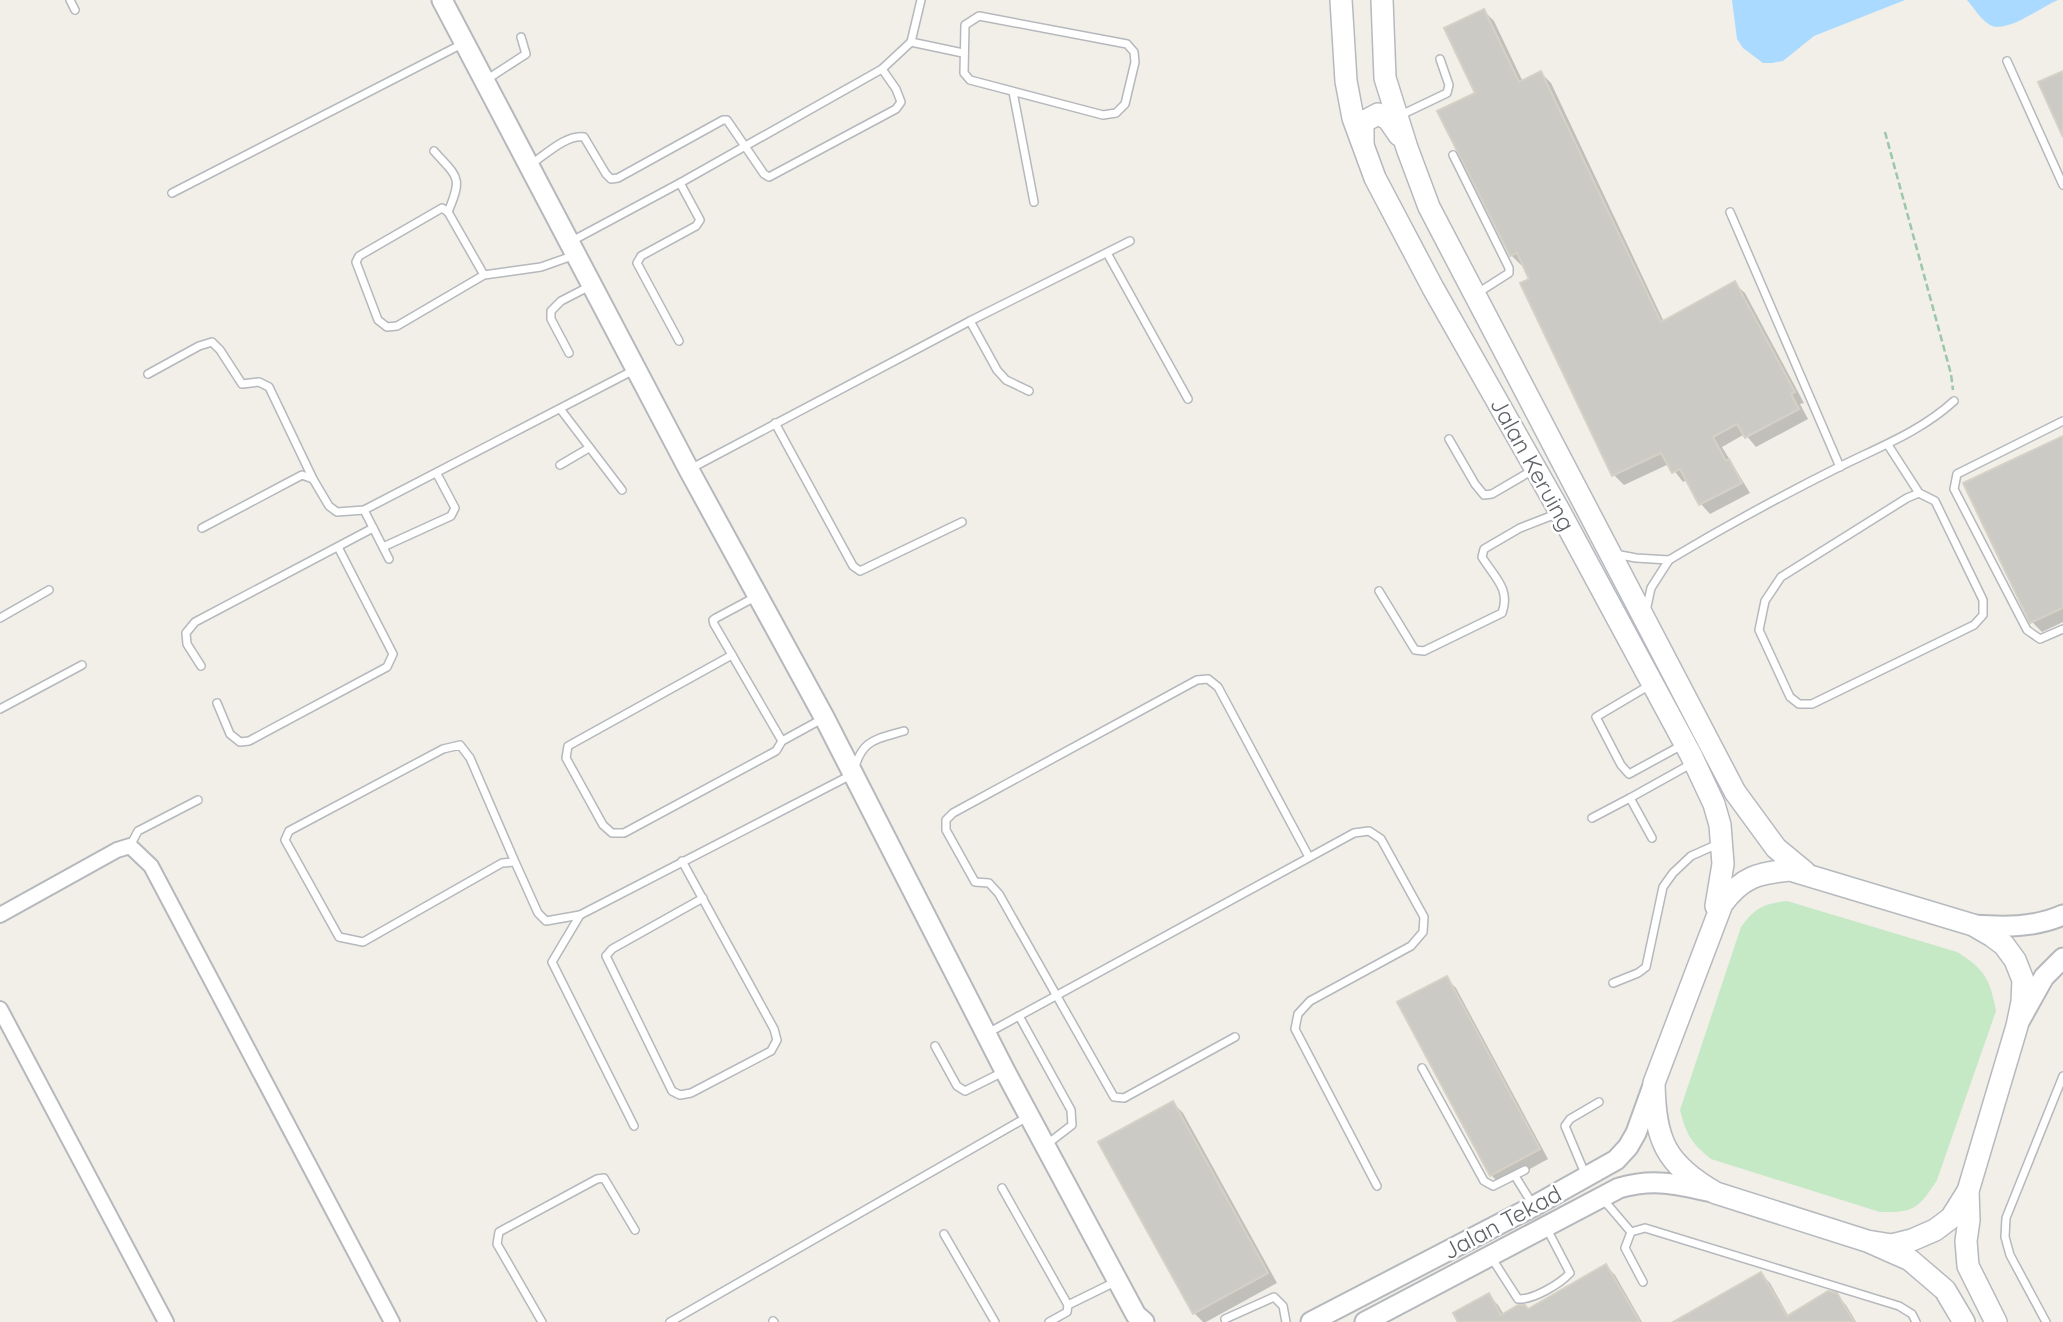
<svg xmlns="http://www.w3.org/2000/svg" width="2063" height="1322" font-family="Quicksand,sans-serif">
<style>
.green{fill:#c5e8c5}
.water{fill:#aadaff}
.shadow{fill:#0003}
.building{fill:#cccac5;stroke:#d6d1c6;stroke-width:2}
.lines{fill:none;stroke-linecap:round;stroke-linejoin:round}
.service-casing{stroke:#b5b8bc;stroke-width:10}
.minor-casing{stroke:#b5b8bc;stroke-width:18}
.tertiary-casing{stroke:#b5b8bc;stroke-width:23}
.secondary-casing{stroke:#b6babf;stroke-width:24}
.path{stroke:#9cc7a9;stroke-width:2.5;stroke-dasharray:7 3.5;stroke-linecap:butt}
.service{stroke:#fff;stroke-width:7}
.minor{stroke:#fff;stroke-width:14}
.tertiary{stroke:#fff;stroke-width:19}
.secondary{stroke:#fff;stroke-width:21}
.labels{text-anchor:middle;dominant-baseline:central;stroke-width:5;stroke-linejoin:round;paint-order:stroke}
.street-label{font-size:23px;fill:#5f6368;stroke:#fff}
</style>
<rect width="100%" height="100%" fill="#f1efe8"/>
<path class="green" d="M 1787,901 L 1957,952 C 1985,969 1990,980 1996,1011 L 1937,1180 C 1919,1208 1914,1213 1880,1212 L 1711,1159 C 1691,1143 1686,1134 1680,1110 L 1741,927 C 1755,908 1762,904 1787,901 Z"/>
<g class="water">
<polygon points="1732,0 1905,0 1814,36 1783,61 1772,63 1763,63 1743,48 1737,39"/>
<path d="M 1967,0 L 2058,0 C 2041,7 2007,34 1990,25 C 1981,20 1974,8 1967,0 Z"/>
</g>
<g class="shadow">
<polygon points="1484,11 1494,21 1523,82 1541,73 1551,83 1664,322 1735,284 1745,293 1804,403 1800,404 1808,419 1756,447 1745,434 1722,447 1750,493 1710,514 1701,504 1688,479 1683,482 1669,464 1624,485 1614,475 1524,263 1521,265 1511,255 1478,94"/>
<polygon points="2063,438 2063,622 2042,632 2032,622"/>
<polygon points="1446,978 1456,988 1548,1159 1501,1185 1491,1175"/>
<polygon points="1173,1103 1183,1113 1277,1283 1206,1322 1203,1322 1194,1313"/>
<polygon points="1606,1266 1615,1275 1642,1322 1456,1322 1488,1295 1498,1305 1504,1315 1528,1310"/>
<polygon points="1761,1274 1770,1283 1789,1317 1836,1295 1846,1305 1856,1322 1686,1322"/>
</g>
<g class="building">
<polygon points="1484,9 1519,82 1541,71 1661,322 1735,281 1795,392 1791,394 1799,409 1745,438 1737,424 1713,437 1726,461 1729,459 1742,483 1699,505 1680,469 1672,473 1661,453 1612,476 1520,283 1529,279 1517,253 1510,256 1437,111 1475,93 1444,28"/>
<polygon points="2063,71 2063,137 2038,82"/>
<polygon points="2063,436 2063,608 2030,623 1963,483"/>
<polygon points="1447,976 1540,1149 1490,1176 1397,1002"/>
<polygon points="1173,1101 1268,1273 1193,1314 1098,1142"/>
<polygon points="1606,1264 1640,1322 1458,1322 1453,1313 1489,1293 1501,1315 1518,1305 1525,1305 1528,1309"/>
<polygon points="1761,1272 1787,1316 1828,1291 1837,1293 1854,1322 1673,1322"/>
</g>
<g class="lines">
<defs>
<g id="service">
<polyline points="70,0 75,10"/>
<polygon points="979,16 1127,44 1134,52 1135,62 1125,104 1116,113 1103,115 970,80 964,73 965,25"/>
<polyline points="911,42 963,53"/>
<polyline points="2007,61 2063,185"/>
<polyline points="486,80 526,54 521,37"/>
<polyline points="1013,92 1034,202"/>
<polyline points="1401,115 1447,93 1449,85 1440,59"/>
<path d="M 434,151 C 458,178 463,176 448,212"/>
<polyline points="1453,155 1509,268 1509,273 1476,294"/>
<path d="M 530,165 C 544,156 566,134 584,137 L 606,174 L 611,179 L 618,178 L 723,120 L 727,120 L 764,174 L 769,177 L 896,109 L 901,102 L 896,89 L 882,69"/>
<polyline points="172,193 464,43"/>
<polyline points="1730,212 1840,467"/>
<polyline points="570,242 680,183 882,69 911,42 921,0"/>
<polyline points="1107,253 1188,399"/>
<polyline points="484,275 448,212 442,208 359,256 356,262 378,320 387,327 397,326 484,275 541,267 575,255"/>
<polyline points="970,321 997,370 1006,380 1029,391"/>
<polyline points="679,341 637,263 641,256 696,226 700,220 680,183"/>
<polyline points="569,353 551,319 551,311 561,301 592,285"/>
<polyline points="148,374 199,346 212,342 220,350 242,384 259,382 269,387 313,479"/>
<polyline points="561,410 622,490"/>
<polyline points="2063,421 1957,474 1954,489 2027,630 2040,639 2063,629"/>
<polyline points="775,423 853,566 860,571 962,522"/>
<polyline points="1449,439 1475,484 1484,495 1492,494 1533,470"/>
<polyline points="1888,445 1919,493"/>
<polyline points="560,465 589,448"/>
<polyline points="690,469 970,321 1130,241"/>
<polygon points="1919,493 1935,501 1983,600 1983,615 1974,625 1812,704 1799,704 1790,697 1759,630 1765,601 1781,577 1907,498"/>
<polyline points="364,510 389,559"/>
<polyline points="202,528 302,475 313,479 329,506 337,512 364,510 636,369"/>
<polyline points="383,547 451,516 455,508 437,474"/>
<polyline points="1615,554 1636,558 1669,560"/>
<path d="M 1379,591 L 1415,650 L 1424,651 L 1502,613 C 1511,589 1494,577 1482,557 L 1484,549 L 1520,528 L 1556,514"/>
<polyline points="757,596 716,618 713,620 714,624 782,741 824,718"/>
<path d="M 1646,611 L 1651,588 L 1669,560 C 1724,527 1781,496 1839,467 C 1879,447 1920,432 1954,401"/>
<polyline points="0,618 49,590"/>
<polyline points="732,655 568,746 566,758 603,825 612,833 624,833 776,751 782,741"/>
<polyline points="201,666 187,644 186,633 195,622 373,528"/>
<polyline points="1650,685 1596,717 1621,765 1629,774 1684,744"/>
<polyline points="217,703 230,734 240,742 249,741 387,667 393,654 338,547"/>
<polyline points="0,709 82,665"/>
<polyline points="1592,818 1630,798"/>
<polyline points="1652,838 1630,798 1691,764"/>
<polyline points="130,846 138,831 198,800"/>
<polyline points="682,861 774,1029 777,1040 771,1051 691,1093 680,1095 672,1091 606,956 612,949 703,898"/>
<polyline points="515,862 470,758 460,745 443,749 289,831 285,840 339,937 363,942 502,863 515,862 538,913 546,921 580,915"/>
<polyline points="1613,983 1638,973 1646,967 1663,887 1673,873 1691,856 1718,844"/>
<polyline points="1019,1016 1071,1110 1072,1125 1046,1145"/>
<polyline points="986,1034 1354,833 1369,831 1381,839 1424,917 1423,932 1411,946 1310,1001 1298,1014 1295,1029 1377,1186"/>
<polyline points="1235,1037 1124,1098 1114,1097 999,894 989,883 975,882 946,830 946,820 953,813 1197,680 1208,679 1218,687 1309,857"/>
<polyline points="935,1046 957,1086 965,1091 1005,1071"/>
<polyline points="1422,1068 1484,1181 1493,1186 1525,1170"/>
<path d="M 634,1126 L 552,962 L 580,915 L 853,774 C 861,740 873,740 904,731"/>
<polyline points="1515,1176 1533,1205"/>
<polyline points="1586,1176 1565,1126 1570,1119 1599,1102"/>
<polyline points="1002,1188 1068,1305 1067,1312 1049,1322"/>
<polyline points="1602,1198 1631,1232"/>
<polyline points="944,1234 995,1322"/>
<path d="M 1491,1257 L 1518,1299 C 1533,1300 1560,1284 1570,1273 L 1547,1229"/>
<polyline points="1643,1282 1625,1248 1631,1232 1645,1228 1899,1306 1912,1314 1916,1322"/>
<polyline points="1068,1305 1115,1282"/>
<polyline points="1225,1319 1274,1297 1283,1306 1286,1322"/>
<polyline points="773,1321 774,1322"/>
<polyline points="542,1322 497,1244 499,1232 597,1179 604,1178 635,1230"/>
<polyline points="670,1322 1029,1116"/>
<polyline points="2046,1322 2010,1255 2005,1237 2006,1218 2063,1076"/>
</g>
<g id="minor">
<polyline points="0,915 117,850 130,846 151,866 392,1322"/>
<polyline points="0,1009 166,1322"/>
</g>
<g id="tertiary">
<polyline points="442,0 689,470 824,717 1005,1071 1136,1315 1144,1322"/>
<path d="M 1973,925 C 2003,927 2034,928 2063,915"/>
<polyline points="2020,1020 2044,977 2063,958"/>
<polyline points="1311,1322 1534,1206 1616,1160 1628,1147 1636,1133 1654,1083"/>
<path d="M 1365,1322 L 1619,1188 C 1653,1178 1678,1184 1712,1192"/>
</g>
<g id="secondary">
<polyline points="1341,0 1346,81 1353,118 1375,178 1433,288 1560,512 1691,755 1714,804 1720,825 1723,864 1716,906"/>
<polyline points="1382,0 1385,78 1407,148 1429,207 1735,792 1776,848 1805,872"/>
<polyline points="1363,143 1363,122 1378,114 1388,119 1399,135"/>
<polyline points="1968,1191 1969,1220 1966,1241 1968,1266 1996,1322"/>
<path d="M 1867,1241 L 1892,1245 L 1912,1240 L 1935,1230 L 1951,1218 L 1968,1191 L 2017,1026 L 2022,1002 L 2023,980 L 2015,960 L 2004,945 L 1992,936 L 1973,925 L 1790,870 C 1758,873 1742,877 1722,904 L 1654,1083 C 1655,1140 1665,1164 1716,1193 L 1867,1241 L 1910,1260 L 1945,1290 L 1964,1322"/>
</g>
</defs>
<use href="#service" class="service-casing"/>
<use href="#minor" class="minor-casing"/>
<use href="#tertiary" class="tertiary-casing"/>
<use href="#secondary" class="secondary-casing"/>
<polyline class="path" points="1885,132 1951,374 1953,390"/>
<use href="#service" class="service"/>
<use href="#minor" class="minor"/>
<use href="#tertiary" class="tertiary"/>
<use href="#secondary" class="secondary"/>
</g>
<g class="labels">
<g class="street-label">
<text transform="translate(1533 464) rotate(61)">Jalan Keruing</text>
<text transform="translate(1502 1222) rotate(-28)">Jalan Tekad</text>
</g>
</g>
</svg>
